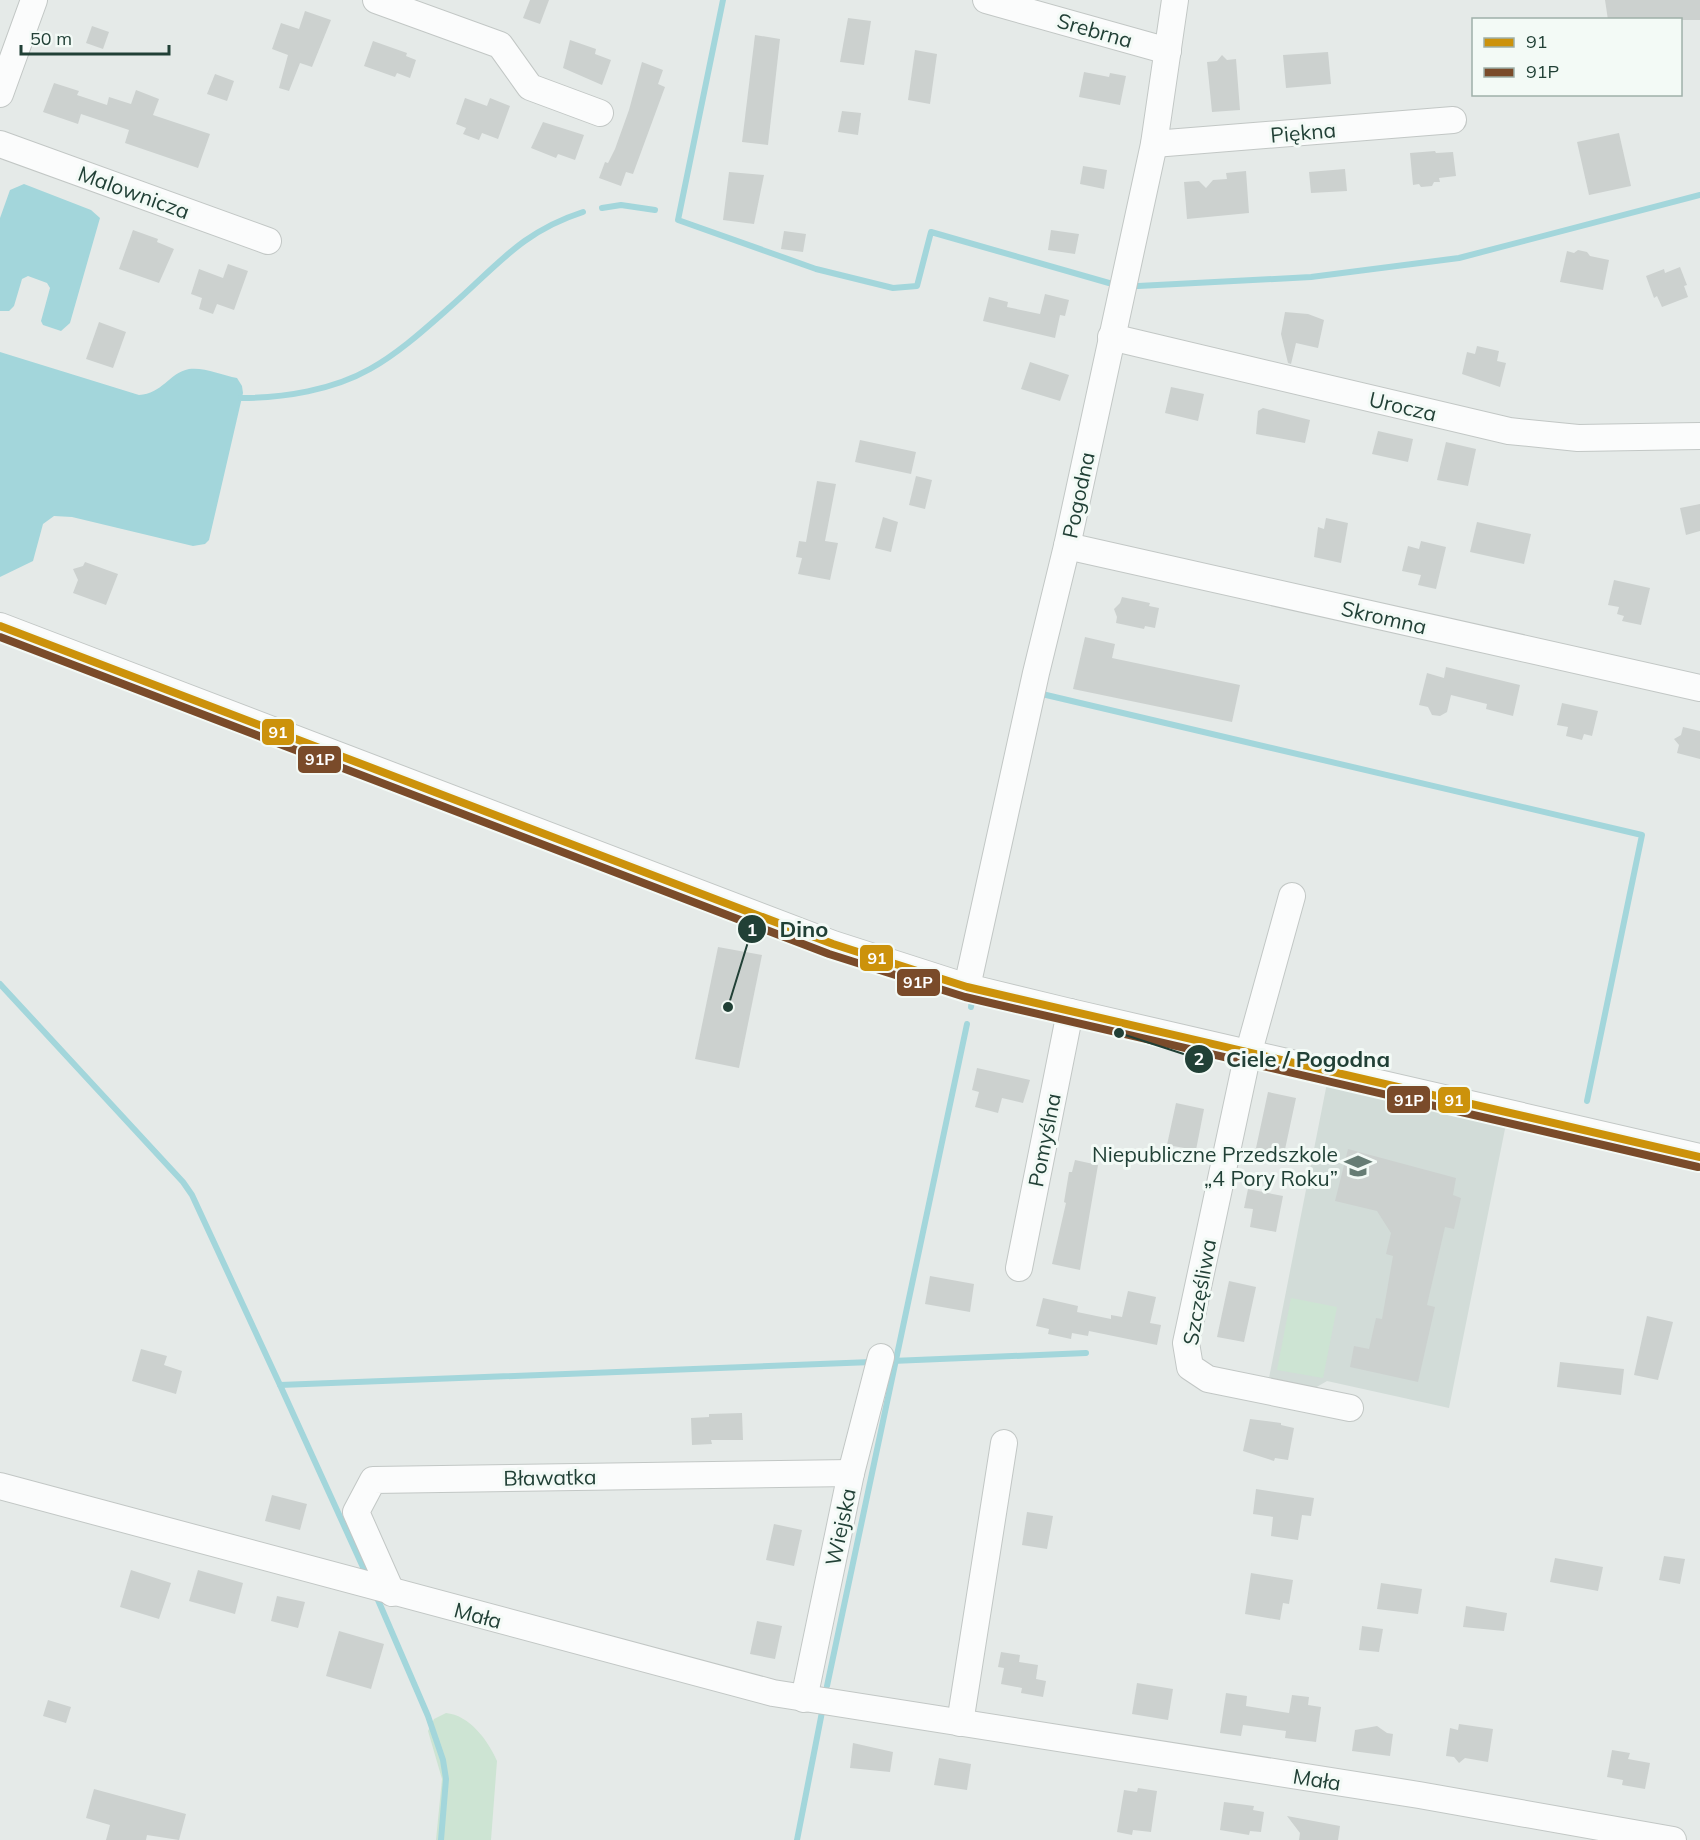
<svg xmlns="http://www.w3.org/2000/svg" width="1700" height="1840" font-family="Mulish,sans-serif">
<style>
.built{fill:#d2dcd8}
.green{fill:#cde4d3}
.water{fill:#a3d6db}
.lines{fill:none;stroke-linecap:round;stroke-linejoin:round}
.stream{stroke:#a3d6db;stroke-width:6}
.building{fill:#ccd1cf}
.minor-casing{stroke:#c2c7c5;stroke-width:28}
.minor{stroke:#fbfcfc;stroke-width:26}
.bus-1-casing{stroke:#f3faf6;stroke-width:12}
.bus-2-casing{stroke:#f3faf6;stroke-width:12}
.bus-1{stroke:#cc920b;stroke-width:8}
.bus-2{stroke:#7a4b2a;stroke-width:8}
.labels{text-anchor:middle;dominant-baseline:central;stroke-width:6;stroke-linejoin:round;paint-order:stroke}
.street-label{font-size:21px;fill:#214036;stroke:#f3faf6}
.poi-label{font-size:21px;fill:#214036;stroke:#f3faf6;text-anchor:end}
.leader{fill:none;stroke:#214036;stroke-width:2}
.callout-dot{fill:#214036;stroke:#f3faf6;stroke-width:2}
.mark-label{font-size:18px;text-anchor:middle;font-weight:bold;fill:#fff}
.callout-label{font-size:22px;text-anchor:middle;font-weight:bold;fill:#214036;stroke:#f3faf6;stroke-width:6;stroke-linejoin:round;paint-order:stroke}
.line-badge{stroke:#f3faf6;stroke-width:2}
.badge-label{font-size:16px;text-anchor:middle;font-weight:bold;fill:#fff}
</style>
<rect width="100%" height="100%" fill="#e5eae8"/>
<polygon class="built" points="1327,1083 1506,1124 1449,1408 1327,1381 1315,1388 1269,1378"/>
<g class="green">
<polygon points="1291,1298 1337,1307 1323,1378 1277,1370"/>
<path d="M 446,1713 C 469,1715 488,1740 497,1761 L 491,1840 L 436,1840 L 442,1779 L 428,1731 L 434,1719 Z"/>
</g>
<g class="water">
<polygon points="24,184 91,210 100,218 70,323 61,331 43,325 41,321 50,288 47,283 28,276 22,279 14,306 9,311 0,311 0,218 10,190"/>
<path d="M 0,352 L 139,395 C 162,394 169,373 189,369 C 204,367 222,375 237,378 L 242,386 L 243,393 L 209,540 L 205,544 L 193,546 L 72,517 L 54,516 L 43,524 L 33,561 L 0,577 Z"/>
</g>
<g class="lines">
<g class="stream">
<polyline points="723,0 678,220 816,269 893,288 917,286 931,232 1109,283"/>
<polyline points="602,208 621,205 655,210"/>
<polyline points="1138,286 1311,277 1459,258 1700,195"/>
<path d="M 241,398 C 284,398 333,390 370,369 C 399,353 426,328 450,307 C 497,266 521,232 583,212"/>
<polyline points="1042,694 1642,835 1587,1101"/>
<polyline points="0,984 183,1182 192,1195 280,1385 872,1362"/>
<polyline points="971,1007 972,1001"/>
<polyline points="892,1361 1086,1353"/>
<polyline points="280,1385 367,1576"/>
<polyline points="375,1593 428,1716 443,1760 446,1779 441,1840"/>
<polyline points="827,1686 967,1024"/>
<polyline points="797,1840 822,1712"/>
</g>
</g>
<g class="building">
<polygon points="530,0 549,0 540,24 523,18"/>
<polygon points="1605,0 1700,0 1700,20 1608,20"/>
<polygon points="305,11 331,20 312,67 300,63 289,91 279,88 288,55 272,49 281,23 299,29"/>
<polygon points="848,18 871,21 864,65 840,62"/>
<polygon points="92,26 109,32 103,49 86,43"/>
<polygon points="755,35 780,39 768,145 742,142"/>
<polygon points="570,40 596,49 595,54 611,60 602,85 563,68"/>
<polygon points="373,41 407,53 406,56 416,60 410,78 397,73 395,77 364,66"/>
<polygon points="915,50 937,54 930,104 908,100"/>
<polygon points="1328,52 1331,84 1286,88 1283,55"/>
<polygon points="1222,55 1227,60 1236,59 1240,110 1212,112 1207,62 1217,61"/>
<polygon points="642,62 663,70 658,84 665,87 633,174 626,172 621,186 599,178 605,162 608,163 615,149 629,110"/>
<polygon points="1084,72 1109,77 1110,73 1126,76 1120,105 1079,97"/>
<polygon points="215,74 234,81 227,101 207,94"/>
<polygon points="54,83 79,91 77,95 107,105 109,97 131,104 136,90 159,99 153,115 210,134 198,168 125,143 129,130 81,114 78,124 43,112"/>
<polygon points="465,98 487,106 490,98 510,106 498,139 482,133 479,140 463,134 466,128 456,124"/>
<polygon points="842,111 861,113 858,135 838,132"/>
<polygon points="543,122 584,135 575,160 558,154 556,158 531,148"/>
<polygon points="1619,133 1631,186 1589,195 1577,142"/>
<polygon points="1435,151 1436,153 1453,152 1456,176 1439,178 1440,182 1434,182 1432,186 1421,187 1419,184 1413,185 1410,153"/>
<polygon points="1083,166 1107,170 1104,189 1080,184"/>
<polygon points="1345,169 1347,191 1311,193 1309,172"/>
<polygon points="1246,171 1249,213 1187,219 1184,182 1199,181 1206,188 1213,180 1227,179 1226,173"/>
<polygon points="729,172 764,175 754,224 723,220"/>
<polygon points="133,230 158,239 157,242 174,249 159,283 119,269"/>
<polygon points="1051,230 1079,234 1075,254 1048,250"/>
<polygon points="784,231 806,234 803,252 781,249"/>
<polygon points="1578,250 1587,252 1590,256 1609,260 1603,290 1560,282 1567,251 1574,253"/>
<polygon points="228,264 248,271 234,310 217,304 213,314 199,309 202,298 191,294 199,269 223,278"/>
<polygon points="1680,267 1687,285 1684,286 1688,297 1662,307 1657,296 1654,298 1646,276 1664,269 1665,273"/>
<polygon points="1045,294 1069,300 1065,316 1060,315 1055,338 983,321 989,297 1008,302 1007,307 1040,314"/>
<polygon points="1285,312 1308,314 1324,320 1318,348 1296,343 1291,364 1288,363 1281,334"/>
<polygon points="99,322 126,332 113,368 86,359"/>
<polygon points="1477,346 1499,351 1497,361 1506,363 1500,387 1462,374 1467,352 1475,354"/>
<polygon points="1030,362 1069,375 1060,401 1021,389"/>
<polygon points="1171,387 1204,394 1198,421 1165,413"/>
<polygon points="1263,408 1310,420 1305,443 1256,434 1258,411"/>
<polygon points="1378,431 1413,439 1408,462 1372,454"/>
<polygon points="860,440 916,452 911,474 855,462"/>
<polygon points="1446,442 1476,449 1468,486 1437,480"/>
<polygon points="916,476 932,480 925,509 909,505"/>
<polygon points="817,481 836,484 825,541 838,543 830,580 798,574 802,558 796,557 799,541 806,542"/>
<polygon points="1700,504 1700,531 1686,535 1680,508"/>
<polygon points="883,517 898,522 891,552 875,548"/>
<polygon points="1326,518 1348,523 1341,563 1314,557 1318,527 1324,529"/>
<polygon points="1477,522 1531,534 1524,564 1470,552"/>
<polygon points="1421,541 1446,547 1436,589 1418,585 1421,575 1402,571 1408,546 1419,549"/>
<polygon points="85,562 118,574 106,605 73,593 78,580 73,569 83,566"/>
<polygon points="1614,580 1650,588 1641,625 1622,621 1624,616 1617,614 1619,607 1608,605"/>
<polygon points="1122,597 1150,603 1149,606 1159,608 1155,628 1145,626 1144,629 1116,623 1117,617 1114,609 1120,603"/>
<polygon points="1085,637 1115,644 1112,658 1240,685 1232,722 1073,689"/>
<polygon points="1446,667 1520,685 1513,716 1486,709 1487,704 1451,695 1447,712 1440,716 1432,715 1428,707 1419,705 1427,673 1444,678"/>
<polygon points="1562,703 1598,711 1592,736 1584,734 1582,740 1566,736 1568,727 1557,725"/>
<polygon points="1683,727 1700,731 1700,759 1677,753 1679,745 1674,739 1681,735"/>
<polygon points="718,947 762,955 739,1068 695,1059"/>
<polygon points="977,1068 1030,1080 1023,1103 1002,1098 998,1113 975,1107 979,1092 972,1090"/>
<polygon points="1268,1092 1296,1098 1284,1154 1256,1148"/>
<polygon points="1176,1103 1204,1109 1196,1150 1167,1145"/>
<polygon points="1348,1149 1456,1178 1453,1195 1461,1198 1454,1229 1445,1227 1427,1305 1435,1307 1418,1382 1350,1367 1354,1346 1369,1349 1376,1318 1382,1319 1393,1256 1386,1254 1391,1233 1377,1211 1335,1201"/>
<polygon points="1075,1160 1098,1165 1080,1270 1052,1264 1066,1203 1064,1202 1069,1172 1072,1172"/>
<polygon points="1248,1189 1283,1196 1276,1232 1250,1227 1253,1209 1244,1208"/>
<polygon points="930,1276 974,1284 970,1312 925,1304"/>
<polygon points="1229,1281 1256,1287 1244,1342 1217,1337"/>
<polygon points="1128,1291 1156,1297 1150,1323 1161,1325 1157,1345 1089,1331 1088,1336 1072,1333 1071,1339 1048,1334 1049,1329 1036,1326 1043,1298 1078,1306 1077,1312 1111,1319 1111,1315 1122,1317"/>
<polygon points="1647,1316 1673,1322 1658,1380 1634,1375"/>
<polygon points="141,1349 167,1356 164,1365 182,1371 176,1394 132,1381"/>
<polygon points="1560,1362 1624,1369 1621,1395 1557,1387"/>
<polygon points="742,1413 743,1440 711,1440 712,1444 692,1445 691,1418 709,1417 709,1414"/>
<polygon points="1250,1419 1281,1423 1281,1425 1294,1428 1288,1460 1275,1458 1274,1461 1243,1451"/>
<polygon points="1256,1489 1314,1498 1311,1516 1302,1515 1298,1540 1271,1536 1273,1517 1253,1514"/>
<polygon points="272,1495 307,1504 300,1530 265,1521"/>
<polygon points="1027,1512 1053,1516 1047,1549 1022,1545"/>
<polygon points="774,1524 802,1530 794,1566 766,1560"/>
<polygon points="1664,1556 1685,1559 1680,1584 1659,1580"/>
<polygon points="1555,1558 1603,1567 1598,1591 1550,1582"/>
<polygon points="131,1570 171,1583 159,1619 120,1607"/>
<polygon points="198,1570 243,1583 235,1614 189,1601"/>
<polygon points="1251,1573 1293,1580 1289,1604 1283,1603 1280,1620 1245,1614"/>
<polygon points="1381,1583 1422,1589 1418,1614 1377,1609"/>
<polygon points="277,1596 305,1602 298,1628 271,1621"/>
<polygon points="1466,1606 1507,1613 1504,1631 1463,1627"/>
<polygon points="757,1621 782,1626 775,1659 750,1654"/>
<polygon points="1362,1626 1383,1629 1379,1652 1359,1650"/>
<polygon points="339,1631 384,1644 371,1689 326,1676"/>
<polygon points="1001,1652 1020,1655 1019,1662 1038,1665 1036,1679 1046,1681 1043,1697 1021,1693 1022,1688 1001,1684 1004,1668 998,1667"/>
<polygon points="1137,1683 1173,1689 1168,1720 1132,1714"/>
<polygon points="1226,1693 1247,1696 1246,1706 1289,1713 1292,1695 1309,1697 1308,1705 1321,1707 1316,1742 1285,1738 1286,1731 1243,1725 1241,1736 1220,1733"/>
<polygon points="48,1700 71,1707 66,1723 43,1716"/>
<polygon points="1459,1724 1493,1729 1488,1762 1465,1758 1459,1763 1454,1757 1446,1756 1450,1728 1458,1730"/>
<polygon points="1377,1726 1387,1733 1393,1734 1390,1756 1352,1751 1355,1730"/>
<polygon points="853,1743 893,1752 890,1772 850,1768"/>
<polygon points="1612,1750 1630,1753 1628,1759 1650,1763 1645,1789 1622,1785 1623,1780 1607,1777"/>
<polygon points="939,1758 971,1764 967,1790 934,1785"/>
<polygon points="1138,1788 1157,1791 1151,1832 1133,1830 1132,1835 1117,1832 1124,1790 1137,1792"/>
<polygon points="94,1789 186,1814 179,1840 147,1835 146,1840 106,1840 110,1825 86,1818"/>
<polygon points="1224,1802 1254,1806 1253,1810 1264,1812 1261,1832 1250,1831 1249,1835 1220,1830"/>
<polygon points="1287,1816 1340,1826 1338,1840 1299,1840 1300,1833"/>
</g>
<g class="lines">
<defs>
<g id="minor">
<polyline points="376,0 500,45 530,87 600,113"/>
<polyline points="986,0 1168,51"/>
<polyline points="0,94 34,0"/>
<polyline points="0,144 268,241"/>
<polyline points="1154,144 1453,120"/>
<polyline points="1111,337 1509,431 1578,438 1700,436"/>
<polyline points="1067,546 1700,688"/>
<polyline points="0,626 833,944 967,987 1070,1012 1700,1157"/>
<polyline points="1292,896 1246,1062 1186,1343 1190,1367 1208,1379 1350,1408"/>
<polyline points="967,987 1036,673 1067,546 1154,144 1175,0"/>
<polyline points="1019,1268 1070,1012"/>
<polyline points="0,1486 773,1693 1419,1795 1673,1840"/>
<polyline points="392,1593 356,1512 373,1480 851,1473"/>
<polyline points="804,1699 851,1473 881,1357"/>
<polyline points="960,1723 1004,1443"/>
</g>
</defs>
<use href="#minor" class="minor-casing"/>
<use href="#minor" class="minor"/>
<defs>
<polyline id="bus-1" points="0,626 833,944 967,987 1700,1157"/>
<polyline id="bus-2" points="0,637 829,954 965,997 1698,1167"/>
</defs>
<use href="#bus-1" class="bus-1-casing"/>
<use href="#bus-2" class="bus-2-casing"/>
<use href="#bus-1" class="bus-1"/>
<use href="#bus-2" class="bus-2"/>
</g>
<defs>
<symbol id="school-bare" viewBox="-9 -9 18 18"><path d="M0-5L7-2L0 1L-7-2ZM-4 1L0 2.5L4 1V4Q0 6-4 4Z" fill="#667c74" stroke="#f3faf6" stroke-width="2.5" paint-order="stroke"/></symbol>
</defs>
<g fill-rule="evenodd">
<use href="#school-bare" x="1339" y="1147" width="38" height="38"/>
</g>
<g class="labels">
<g class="street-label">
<text transform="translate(1095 30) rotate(16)">Srebrna</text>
<text transform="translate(1303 132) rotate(-5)">Piękna</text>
<text transform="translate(134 192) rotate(20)">Malownicza</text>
<text transform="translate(1403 406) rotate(13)">Urocza</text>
<text transform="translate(1078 495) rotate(-78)">Pogodna</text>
<text transform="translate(1384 617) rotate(13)">Skromna</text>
<text transform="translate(1044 1140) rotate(-79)">Pomyślna</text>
<text transform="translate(1199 1292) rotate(-80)">Szczęśliwa</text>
<text transform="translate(550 1477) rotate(-1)">Bławatka</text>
<text transform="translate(840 1527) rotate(-78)">Wiejska</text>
<text transform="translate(478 1615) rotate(15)">Mała</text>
<text transform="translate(1317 1779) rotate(9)">Mała</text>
</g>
<g class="poi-label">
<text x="1338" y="1154">Niepubliczne Przedszkole<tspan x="1338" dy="24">„4 Pory Roku”</tspan></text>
</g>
</g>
<path class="leader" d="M728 1007L752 929M1119 1033L1199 1059"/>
<g class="callout-dot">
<circle cx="728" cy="1007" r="6"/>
<circle cx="1119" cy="1033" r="6"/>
<circle cx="752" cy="929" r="15"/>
<circle cx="1199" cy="1059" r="15"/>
</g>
<g class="mark-label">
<text x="752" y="936">1</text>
<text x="1199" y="1065">2</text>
</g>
<g class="callout-label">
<text x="804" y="937">Dino</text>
<text x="1308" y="1067">Ciele / Pogodna</text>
</g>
<g class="line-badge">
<rect x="261" y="718" width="34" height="28" rx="6" fill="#cc920b"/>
<rect x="297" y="745" width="45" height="29" rx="6" fill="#7a4b2a"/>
<rect x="859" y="944" width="35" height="28" rx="6" fill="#cc920b"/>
<rect x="896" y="968" width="45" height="29" rx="6" fill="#7a4b2a"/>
<rect x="1386" y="1085" width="45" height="29" rx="6" fill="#7a4b2a"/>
<rect x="1437" y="1086" width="34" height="28" rx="6" fill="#cc920b"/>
</g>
<g class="badge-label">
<text x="278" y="738">91</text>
<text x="320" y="765">91P</text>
<text x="877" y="964">91</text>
<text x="918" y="988">91P</text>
<text x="1409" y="1106">91P</text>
<text x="1454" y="1106">91</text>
</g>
<rect x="1472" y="18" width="210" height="78" fill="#f3faf6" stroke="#9fb0a9" stroke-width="1.5"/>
<rect x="1484" y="38" width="30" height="9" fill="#cc920b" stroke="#9fb0a9" stroke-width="1.5"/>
<text x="1526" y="48" font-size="18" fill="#214036">91</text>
<rect x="1484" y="68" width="30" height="9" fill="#7a4b2a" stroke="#9fb0a9" stroke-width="1.5"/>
<text x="1526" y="78" font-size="18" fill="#214036">91P</text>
<path d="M21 45v9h148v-9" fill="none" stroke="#214036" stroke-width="3"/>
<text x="30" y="45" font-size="18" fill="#214036" stroke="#f3faf6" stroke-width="4.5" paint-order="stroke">50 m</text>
</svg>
